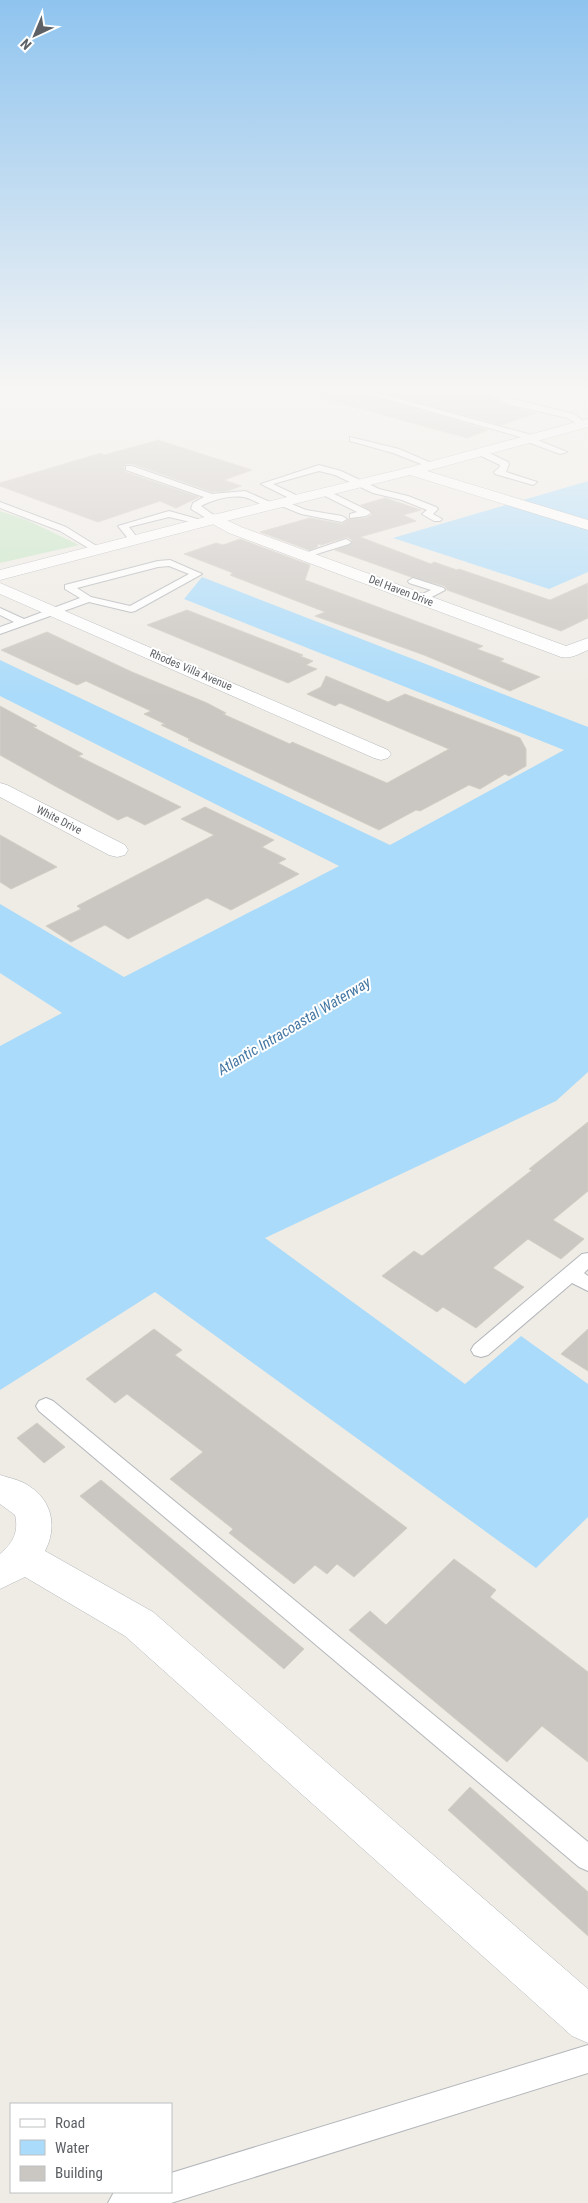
<svg xmlns="http://www.w3.org/2000/svg" width="588" height="2203" font-family="'Roboto Condensed',sans-serif">
<style>
.green{fill:#c5e5c4}
.water{fill:#aadbfa}
.building{fill:#cac7c2;stroke:#d3cec4}
.lines{fill:none;stroke-linecap:round;stroke-linejoin:round}
.lane-casing{stroke:#b3b6ba;stroke-width:2}
.street-casing{stroke:#b3b6ba;stroke-width:1}
.secondary-casing{stroke:#b2b5ba;stroke-width:1}
.lane{fill:#fff;fill-rule:evenodd}
.street{fill:#fff;fill-rule:evenodd}
.secondary{fill:#fff;fill-rule:evenodd}
.labels{text-anchor:middle;dominant-baseline:central;stroke-width:4;stroke-linejoin:round;paint-order:stroke}
.far-street-label{font-size:11px;fill:#5d6165;stroke:#fff}
.water-label{font-size:15px;font-style:italic;fill:#4477a3;stroke:#fff}
</style>
<rect width="100%" height="100%" fill="#efece6"/>
<polygon class="green" points="0,511 27,520 79,545 0,563"/>
<g class="water">
<polygon points="588,481 588,572 549,589 393,538"/>
<polygon points="202,577 588,727 588,1072 556,1101 265,1238 465,1384 521,1336 588,1384 588,1517 536,1568 155,1292 0,1390 0,1046 62,1013 0,973 0,904 124,977 339,866 0,696 0,660 390,845 564,750 184,599"/>
</g>
<g class="building">
<polygon points="319,390 353,390 488,430 467,438 318,397"/>
<polygon points="374,390 479,390 487,392 492,398 499,399 502,404 536,413 502,425"/>
<polygon points="158,440 252,470 224,480 241,486 227,491 212,492 133,464 126,464 124,466 125,472 199,497 176,508 160,501 98,522 0,486 0,483 101,453 104,455"/>
<polygon points="385,498 421,510 403,515 416,521 360,537 431,564 434,562 457,570 459,569 550,600 588,583 588,618 561,631 447,590 445,586 411,577 335,550 352,543 352,540 347,537 321,545 318,544 317,547 309,550 260,532 310,518 342,524 349,519 366,518 372,515 372,512 361,505"/>
<polygon points="240,539 310,565 305,580 483,646 477,649 504,659 500,661 540,677 510,691 424,655 315,616 325,612 240,579 230,575 233,573 184,554 216,543 223,545"/>
<polygon points="187,610 303,655 300,656 313,661 306,665 317,669 288,683 147,625"/>
<polygon points="47,632 132,672 207,703 226,713 223,714 290,744 292,742 387,783 449,749 340,703 335,706 307,694 321,687 326,676 388,702 405,694 520,738 526,749 526,766 509,776 505,774 480,789 469,785 420,811 416,810 379,830 188,740 190,739 161,725 165,724 144,714 151,711 86,681 77,685 1,650"/>
<polygon points="0,706 37,726 33,727 83,754 78,756 181,807 145,825 127,816 118,820 55,786 0,755"/>
<polygon points="205,807 274,840 262,847 286,859 278,863 299,874 231,910 207,898 128,939 105,925 71,942 46,926 81,909 77,906 214,835 181,819"/>
<polygon points="0,835 57,867 11,889 0,882"/>
<polygon points="588,1122 588,1191 553,1220 584,1239 561,1259 528,1239 493,1268 524,1287 476,1328 443,1307 437,1312 382,1276 414,1251 422,1256 532,1170 529,1169"/>
<polygon points="154,1329 182,1350 175,1355 407,1528 354,1577 337,1564 327,1574 315,1565 294,1584 229,1533 233,1529 170,1479 203,1452 127,1394 115,1403 86,1379"/>
<polygon points="588,1329 588,1371 561,1354"/>
<polygon points="37,1423 65,1447 44,1463 17,1438"/>
<polygon points="101,1480 304,1649 284,1669 80,1496"/>
<polygon points="454,1559 496,1590 490,1597 588,1672 588,1762 542,1726 507,1762 349,1630 370,1611 386,1625"/>
<polygon points="470,1787 588,1892 588,1936 448,1810"/>
</g>
<g class="lines">
<defs>
<g id="lane">
<polygon points="355,390 367,390 535,436 535,439 567,452 560,454 525,441 524,438"/>
<polygon points="488,390 513,392 512,390 520,390 521,395 509,398 574,414 587,424 580,426 568,418 511,405 503,402 500,397 492,396"/>
<polygon points="350,437 399,449 436,465 429,467 393,453 350,441"/>
<polygon points="477,450 483,450 508,462 509,464 506,472 537,482 533,485 495,474 494,472 499,468 500,465 477,454"/>
<polygon points="319,465 341,471 379,489 408,496 436,507 438,509 433,514 442,519 440,521 434,521 422,514 427,510 402,500 373,493 335,475 319,471 273,484 300,497 301,499 297,502 261,484"/>
<path d="M 126,466 L 132,466 L 212,494 L 245,491 L 277,505 C 267,512 254,498 243,497 C 229,495 213,500 201,506 L 219,519 L 217,521 L 211,521 L 191,509 L 193,503 L 204,497 L 126,470 Z"/>
<polygon points="324,489 369,511 371,513 366,516 350,518 350,514 357,512 321,494 321,490"/>
<polygon points="282,500 306,510 342,516 347,519 342,522 301,514 279,505 279,501"/>
<polygon points="0,502 66,527 103,550 98,553 95,552 60,531 0,508"/>
<polygon points="169,511 208,522 203,525 169,517 129,527 139,540 134,543 131,542 118,526"/>
<polygon points="346,539 351,542 349,544 304,558 299,555"/>
<path d="M 170,560 L 202,574 L 135,611 L 131,612 L 89,602 L 0,634 L 0,627 L 14,622 L 0,615 L 0,608 L 24,619 L 80,598 L 65,589 L 65,585 L 158,561 ZM 169,566 L 189,574 L 130,606 L 91,597 L 77,588 L 158,567 Z"/>
<polygon points="413,578 444,588 445,590 424,601 416,601 416,597 431,590 409,583 408,581"/>
<polygon points="588,1253 588,1269 584,1273 588,1276 588,1291 572,1283 488,1355 481,1357 474,1355 471,1350 474,1345 582,1254"/>
<polygon points="46,1398 53,1401 588,1842 588,1871 579,1867 39,1411 36,1406 39,1401"/>
<polygon points="588,2045 588,2073 171,2203 108,2203 114,2192 171,2192 171,2173"/>
</g>
<g id="street">
<path d="M 214,514 L 241,527 L 566,646 L 588,638 L 588,650 C 579,654 571,659 561,657 L 229,533 L 209,522 L 206,519 L 209,516 Z"/>
<polygon points="0,583 388,750 391,754 388,758 381,760 374,758 0,594"/>
<polygon points="0,783 7,785 125,845 128,850 125,855 117,857 109,855 0,797"/>
<path d="M 0,1475 C 9,1478 21,1480 29,1486 C 53,1501 57,1528 45,1551 L 153,1612 L 588,1989 L 588,2043 L 572,2036 L 125,1636 L 25,1577 L 0,1589 L 0,1554 C 13,1543 19,1532 15,1515 L 0,1504 Z"/>
</g>
<polygon id="secondary" points="588,419 588,427 427,471 588,520 588,530 410,475 218,523 0,580 0,570 209,516 407,468"/>
</defs>
<use href="#lane" class="lane-casing"/>
<use href="#street" class="street-casing"/>
<use href="#secondary" class="secondary-casing"/>
<use href="#lane" class="lane"/>
<use href="#street" class="street"/>
<use href="#secondary" class="secondary"/>
</g>
<linearGradient id="sky" x2="0" y2="1"><stop stop-color="#8fc4ef"/><stop offset="0.56" stop-color="#f8f6f4"/><stop offset="1" stop-color="#f8f6f4" stop-opacity="0"/></linearGradient>
<rect width="588" height="698" fill="url(#sky)"/>
<g class="labels">
<g class="far-street-label">
<text transform="translate(401 591) rotate(21)">Del Haven Drive</text>
<text transform="translate(191 670) rotate(23)">Rhodes Villa Avenue</text>
<text transform="translate(59 820) rotate(27)">White Drive</text>
</g>
<g class="water-label">
<text transform="translate(294 1026) rotate(-31)">Atlantic Intracoastal Waterway</text>
</g>
</g>
<rect x="10" y="2103" width="162" height="90" fill="#ffffff" stroke="#bec0c1"/>
<rect x="20" y="2119" width="25" height="8" fill="#ffffff" stroke="#bec0c1"/>
<text x="55" y="2128" font-size="15" fill="#5d6165">Road</text>
<rect x="20" y="2140" width="25" height="15" fill="#aadbfa" stroke="#bec0c1"/>
<text x="55" y="2153" font-size="15" fill="#5d6165">Water</text>
<rect x="20" y="2166" width="25" height="15" fill="#cac7c2" stroke="#bec0c1"/>
<text x="55" y="2178" font-size="15" fill="#5d6165">Building</text>
<g transform="translate(35 35) rotate(224)" stroke="#ffffff" stroke-width="4" paint-order="stroke">
<path d="M0-4L9 19L0 12L-9 19Z" fill="#5d6165"/>
<text y="-8" font-size="14" font-weight="bold" text-anchor="middle" fill="#5d6165">N</text>
</g>
</svg>
